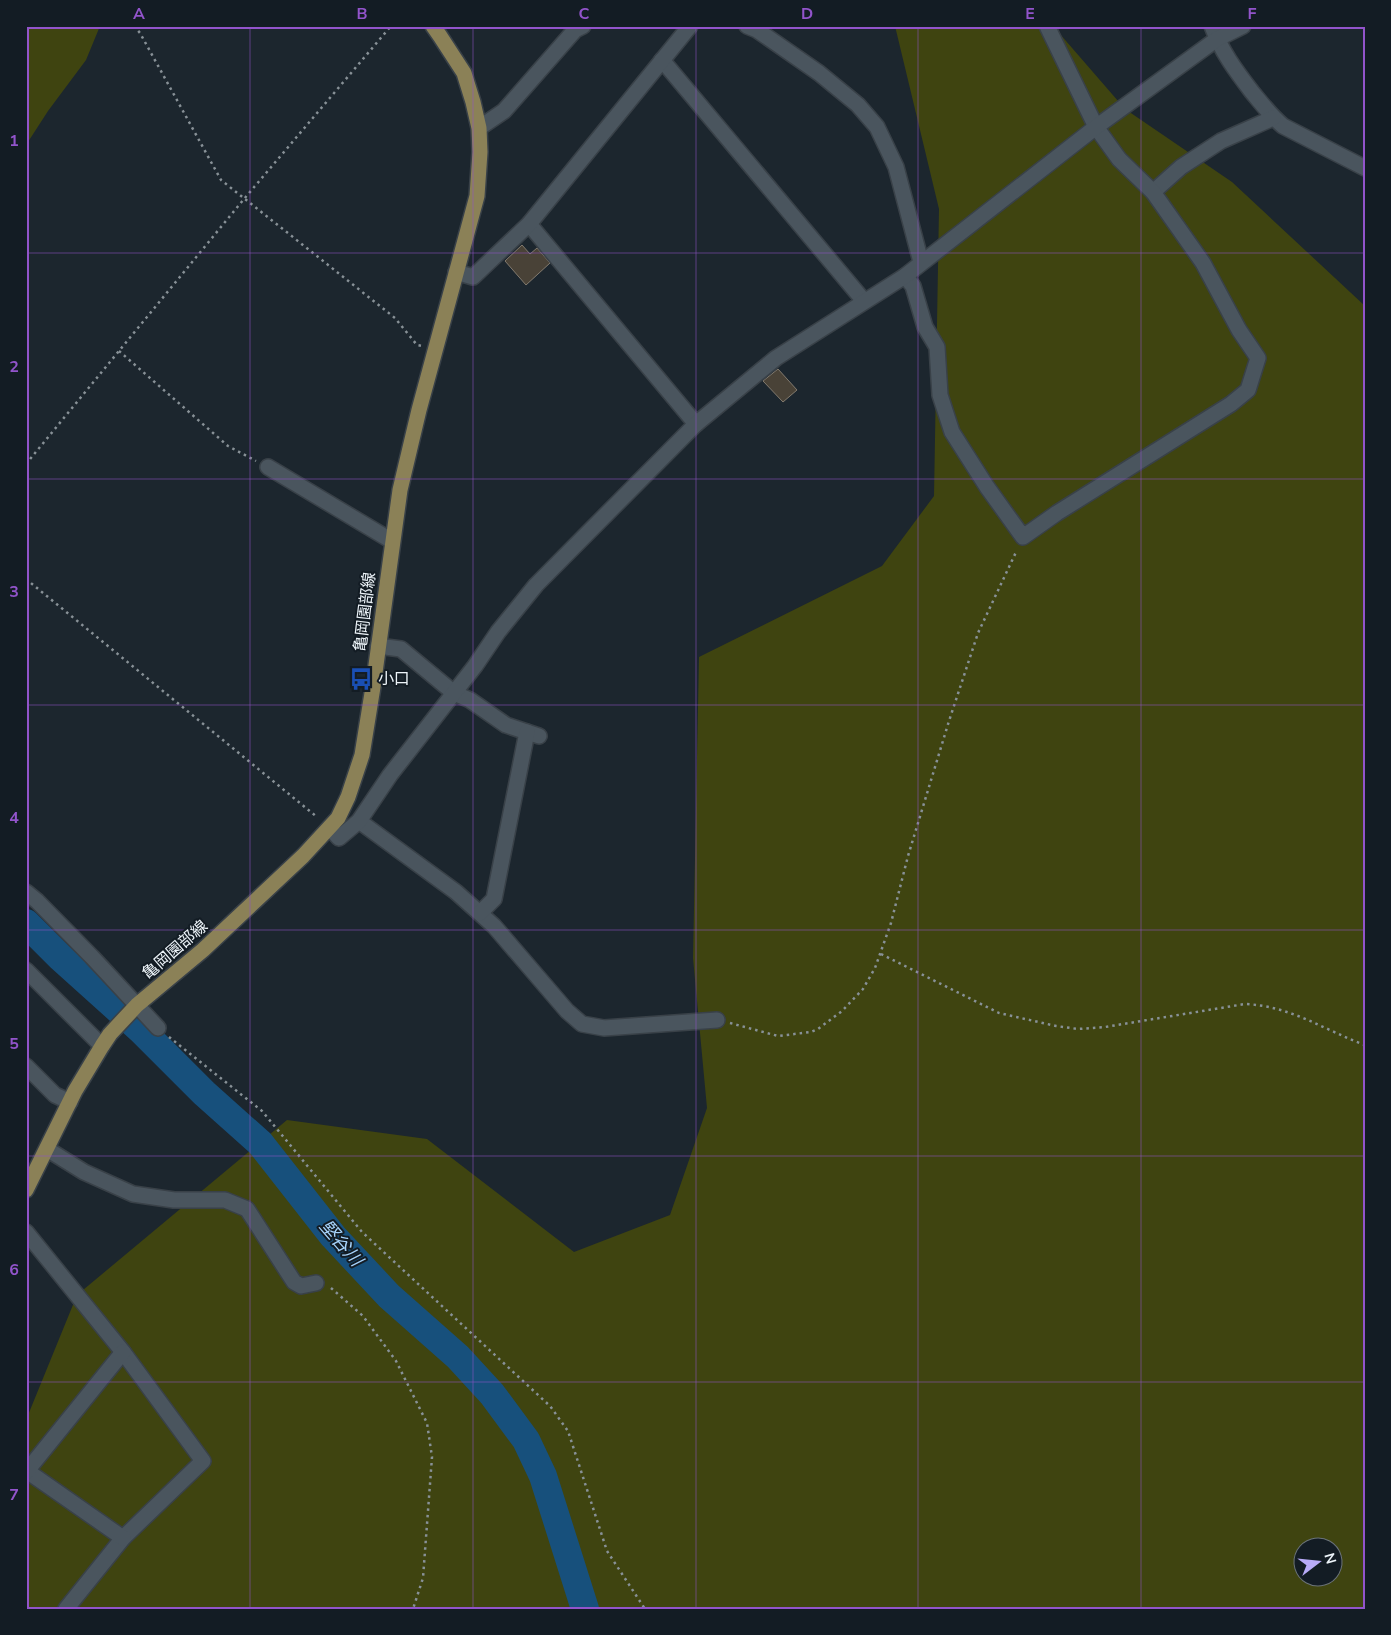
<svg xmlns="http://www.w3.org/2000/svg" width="1391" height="1635" font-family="'Nunito Sans','Noto Sans JP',sans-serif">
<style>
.green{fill:#3f4410;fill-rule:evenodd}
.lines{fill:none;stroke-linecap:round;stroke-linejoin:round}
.river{stroke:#17507c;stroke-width:28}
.building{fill:#494237;stroke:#827a6e}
.minor-casing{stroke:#394148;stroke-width:18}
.primary-casing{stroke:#394148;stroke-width:18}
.path{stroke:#889197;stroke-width:2.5;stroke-dasharray:2.5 4;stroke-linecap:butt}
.minor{stroke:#4a555e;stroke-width:15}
.primary{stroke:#8b8157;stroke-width:15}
.grid{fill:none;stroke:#9254cb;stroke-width:1;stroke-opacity:0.55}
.labels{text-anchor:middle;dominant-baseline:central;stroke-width:4;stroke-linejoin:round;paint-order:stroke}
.street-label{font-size:16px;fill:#edf4f9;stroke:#131c24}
.poi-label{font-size:16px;fill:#edf4f9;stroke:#131c24;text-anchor:start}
.water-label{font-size:18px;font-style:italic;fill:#a7d4fc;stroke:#131c24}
.neatline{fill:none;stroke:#9254cb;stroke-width:2}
.grid-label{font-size:16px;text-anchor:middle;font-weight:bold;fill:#9254cb}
</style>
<rect width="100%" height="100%" fill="#1c262e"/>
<g class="green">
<polygon points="26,26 100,26 86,60 48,111 26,145"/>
<path d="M 895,26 L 1053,26 L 1125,109 L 1232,182 L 1365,306 L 1365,1609 L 26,1609 L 26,1420 L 77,1295 L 287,1120 L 427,1139 L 574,1252 L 670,1215 L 707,1108 L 693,958 L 699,657 L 882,566 L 934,496 L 939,209 ZM 1304,1548 L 1334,1548 L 1334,1578 L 1304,1578 Z"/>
</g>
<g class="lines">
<polyline class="river" points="26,923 60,957 141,1030 204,1093 260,1143 333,1236 389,1296 458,1357 492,1394 526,1440 543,1476 585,1609"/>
</g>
<g class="building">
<polygon points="522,245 530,254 537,248 550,263 526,285 505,261"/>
<polygon points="778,369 797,390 783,402 763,381"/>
</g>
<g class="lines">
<defs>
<g id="minor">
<polyline points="747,26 757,30 819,73 858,105 877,127 896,167 921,262"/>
<path d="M 1212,26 C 1221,51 1236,71 1252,92 C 1262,104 1271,116 1283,126 L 1365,168"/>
<polyline points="662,60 864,301"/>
<polyline points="479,128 504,111 575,30 583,26"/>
<polyline points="1153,192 1181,167 1221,141 1273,118"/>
<polyline points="529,224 696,424"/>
<polyline points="456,272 473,277 529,224 690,26"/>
<polyline points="905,276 913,286 925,327 937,347 940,395 952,432 987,487 1023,537 1057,513 1231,404 1248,390 1258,358 1239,330 1203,263 1153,192 1119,159 1096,127 1047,26"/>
<polyline points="268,467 392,541"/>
<polyline points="378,646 401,649 454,693 470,700 506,725 539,736"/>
<polyline points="359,821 456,892 494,926 567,1011 582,1024 604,1028 717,1020"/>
<polyline points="330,828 339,838 359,821 390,775 475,666 498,632 536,585 696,424 776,358 905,276 1096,127 1217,39 1243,26"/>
<polyline points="26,892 37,901 92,957 158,1028"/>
<polyline points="480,913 494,899 527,732"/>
<polyline points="26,970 102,1046"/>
<polyline points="26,1066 55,1095 70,1102"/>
<polyline points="47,1149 84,1172 133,1194 174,1200 225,1200 247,1209 294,1282 301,1286 316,1283"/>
<polyline points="26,1232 123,1352 203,1461 123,1538 66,1609"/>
<polyline points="27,1471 123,1538"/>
<polyline points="26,1472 123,1352"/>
</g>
<polyline id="primary" points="26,1190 75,1091 102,1046 110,1034 137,1005 203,950 303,856 338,818 348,797 362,755 373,687 400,490 419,410 477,196 480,152 479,128 473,102 464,73 440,36 433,26"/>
</defs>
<use href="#minor" class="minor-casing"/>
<use href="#primary" class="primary-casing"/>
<g class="path">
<polyline points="134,26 140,33 221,180 395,318 417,345 422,346"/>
<polyline points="119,351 228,446 256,461"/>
<polyline points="26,464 244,199 391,26"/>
<polyline points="26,579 317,817"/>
<path d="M 881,954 L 999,1013 L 1056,1026 L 1078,1029 L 1105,1027 L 1245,1004 C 1291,1006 1324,1030 1365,1045"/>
<polyline points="730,1023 778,1036 811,1032 818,1029 842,1011 863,989 875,968 891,923 908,856 949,721 978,633 1017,550"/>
<polyline points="169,1037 262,1111 362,1232 550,1406 568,1431 607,1551 645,1609"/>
<polyline points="331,1288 363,1316 396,1361 427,1423 432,1457 423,1578 413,1609"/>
</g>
<use href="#minor" class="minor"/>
<use href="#primary" class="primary"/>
</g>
<path class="grid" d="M 250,26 L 250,1609M 473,26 L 473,1609M 696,26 L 696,1609M 918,26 L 918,1609M 1141,26 L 1141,1609M 26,253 L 1365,253M 26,479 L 1365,479M 26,705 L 1365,705M 26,930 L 1365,930M 26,1156 L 1365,1156M 26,1382 L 1365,1382"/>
<defs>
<symbol id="bus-bare" viewBox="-9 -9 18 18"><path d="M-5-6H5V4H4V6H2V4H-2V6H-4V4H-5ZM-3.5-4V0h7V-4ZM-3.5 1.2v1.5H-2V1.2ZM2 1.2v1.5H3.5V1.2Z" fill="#1a4fb4" stroke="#131c24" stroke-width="2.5" paint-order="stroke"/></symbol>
</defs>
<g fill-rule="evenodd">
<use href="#bus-bare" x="345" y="663" width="32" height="32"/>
</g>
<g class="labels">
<g class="street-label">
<text transform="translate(365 612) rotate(-83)">亀岡園部線</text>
<text transform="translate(175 950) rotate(-41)">亀岡園部線</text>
</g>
<g class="poi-label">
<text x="378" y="679">小口</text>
</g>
<g class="water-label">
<text transform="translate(341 1243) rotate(49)">堅谷川</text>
</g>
</g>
<rect width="1391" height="1635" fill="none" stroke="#131c24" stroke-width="55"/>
<g transform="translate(1318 1562) rotate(74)"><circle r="24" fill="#131c24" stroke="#6a7279"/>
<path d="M0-4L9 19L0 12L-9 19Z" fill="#b8abf7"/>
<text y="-8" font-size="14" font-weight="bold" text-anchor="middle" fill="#edf4f9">N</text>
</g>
<rect x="28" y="28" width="1336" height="1580" class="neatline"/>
<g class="grid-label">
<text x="139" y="19">A</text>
<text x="362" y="19">B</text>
<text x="584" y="19">C</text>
<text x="807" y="19">D</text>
<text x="1030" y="19">E</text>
<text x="1252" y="19">F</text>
<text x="14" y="146">1</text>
<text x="14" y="372">2</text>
<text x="14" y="597">3</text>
<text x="14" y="823">4</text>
<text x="14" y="1049">5</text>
<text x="14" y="1275">6</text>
<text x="14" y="1500">7</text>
</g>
</svg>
